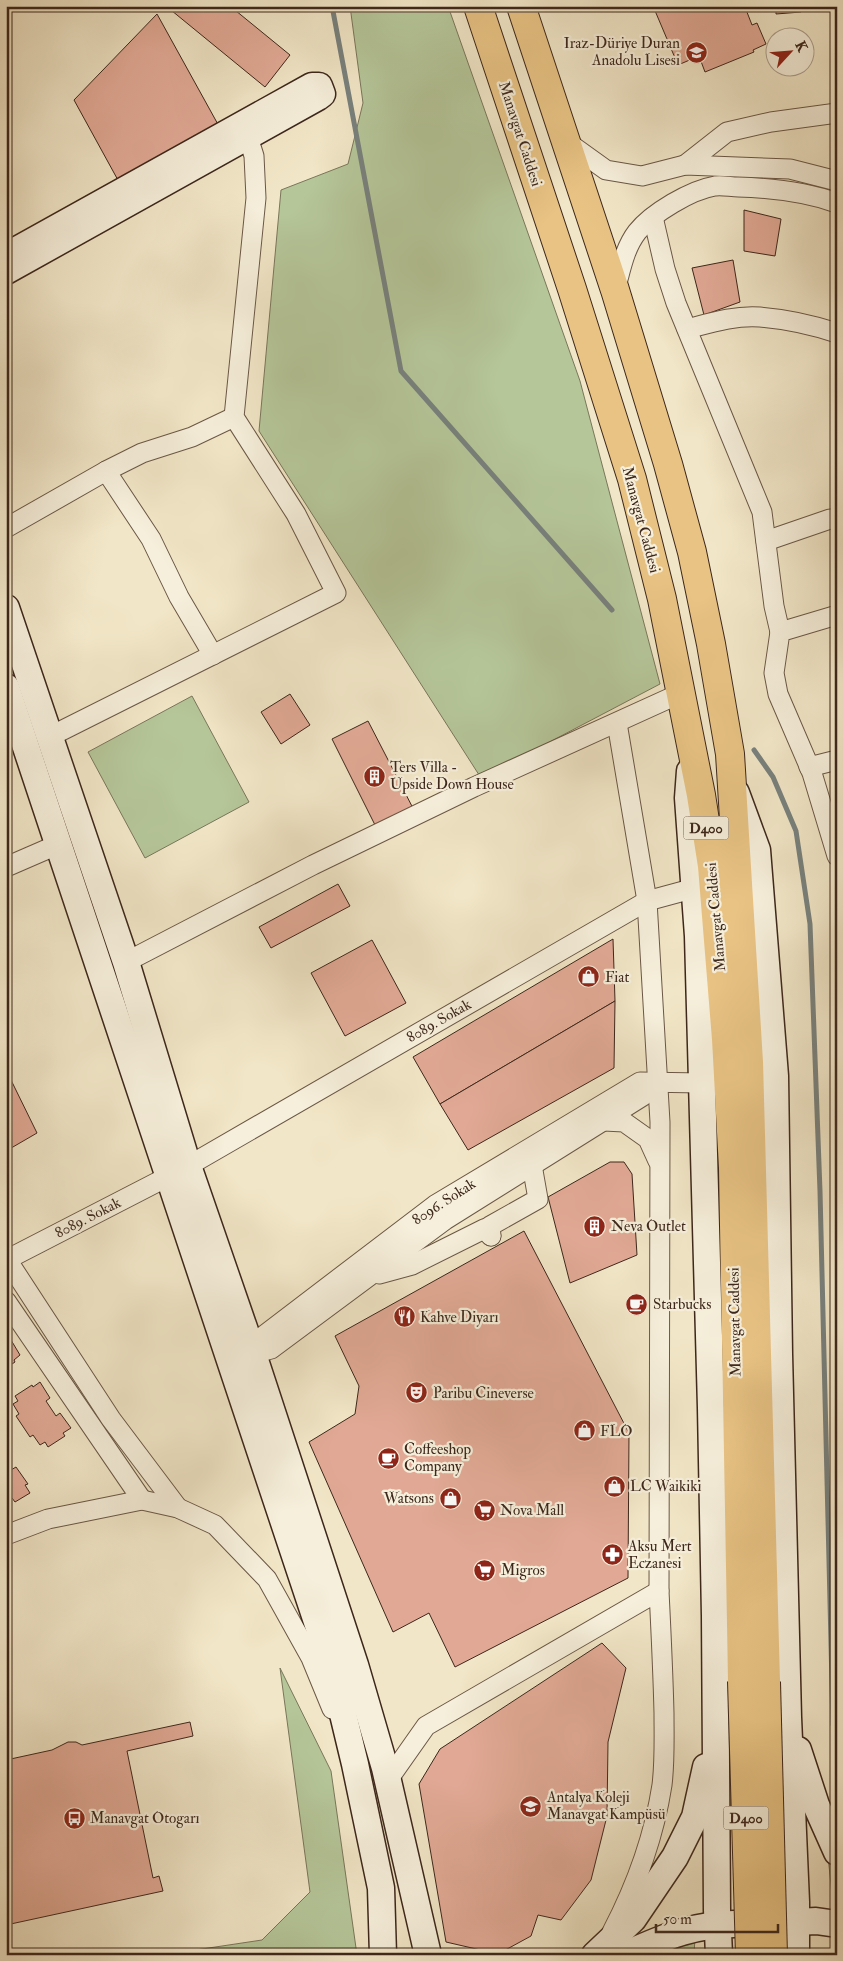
<svg xmlns="http://www.w3.org/2000/svg" width="843" height="1961" font-family="'IM FELL Double Pica',serif">
<style>
.green{fill:#b5c699;stroke:#79765a}
.lines{fill:none;stroke-linecap:round;stroke-linejoin:round}
.stream{stroke:#78817d;stroke-width:5}
.building{fill:#e1a995;stroke:#3d271b}
.street-casing{stroke:#6a5746;stroke-width:21}
.secondary-casing{stroke:#3d271b;stroke-width:29}
.highway-casing{stroke:#3d271b;stroke-width:30}
.street{stroke:#f6efdb;stroke-width:19}
.secondary{stroke:#f6efdb;stroke-width:26}
.highway{stroke:#e8c384;stroke-width:28}
.highway-bridge-casing{stroke:#3d271b;stroke-width:30;stroke-linecap:butt}
.highway-bridge{stroke:#e8c384;stroke-width:28}
.labels{text-anchor:middle;dominant-baseline:central;stroke-width:4.5;stroke-linejoin:round;paint-order:stroke}
.shield{fill:#f6efdb;stroke:#746355;stroke-width:1}
.shield-label{font-size:14px;font-weight:bold;fill:#3d271b}
.poi-label{font-size:15px;fill:#3d271b;stroke:#f6efdb;text-anchor:start}
.street-label{font-size:15px;fill:#3d271b;stroke:#f6efdb}
</style>
<rect width="100%" height="100%" fill="#f1e6c7"/>
<filter id="stains"><feTurbulence type="fractalNoise" baseFrequency=".004" numOctaves="4"/><feColorMatrix values="0 0 0 0 .2 0 0 0 0 .09 0 0 0 0 .02 0 0 0 .5 -.17"/></filter>
<radialGradient id="worn" r=".72"><stop offset=".6" stop-color="#630" stop-opacity="0"/><stop offset="1" stop-color="#630" stop-opacity=".3"/></radialGradient>
<g class="green">
<polygon points="350,6 448,6 580,381 660,684 481,778 259,431 281,190 348,164 363,103"/>
<polygon points="192,696 249,802 145,858 88,752"/>
<polygon points="280,1668 331,1771 357,1955 162,1955 262,1940 310,1892"/>
<polygon points="827,1847 837,1861 837,1904 833,1904"/>
<polygon points="695,1937 694,1955 648,1955"/>
</g>
<g class="lines">
<g class="stream">
<polyline points="332,6 401,371 612,610"/>
<polyline points="754,750 773,777 796,831 810,924 820,1191 833,1725"/>
</g>
</g>
<g class="building">
<polygon points="166,6 230,6 290,55 265,87"/>
<polygon points="653,6 714,6 716,10 726,6 735,6 736,10 745,7 752,25 757,23 766,44 753,50 754,52 705,72 699,56 678,65"/>
<polygon points="776,6 801,6 801,12 776,14"/>
<polygon points="157,14 220,128 119,182 74,100"/>
<polygon points="744,210 781,219 775,256 744,251"/>
<polygon points="733,260 740,302 704,315 692,268"/>
<polygon points="290,694 310,725 281,744 261,712"/>
<polygon points="368,721 416,814 379,833 332,739"/>
<polygon points="338,884 350,906 271,948 259,927"/>
<polygon points="613,939 615,1001 440,1104 413,1057"/>
<polygon points="372,940 406,1003 345,1036 311,973"/>
<polygon points="615,1001 614,1068 468,1150 440,1104"/>
<polygon points="11,1080 37,1133 6,1151 6,1082"/>
<polygon points="610,1162 624,1162 632,1174 637,1255 570,1283 548,1197"/>
<polygon points="524,1231 629,1433 628,1578 455,1667 429,1613 393,1632 309,1442 355,1414 359,1386 335,1336"/>
<polygon points="11,1340 20,1355 14,1360 15,1362 6,1368 6,1342"/>
<polygon points="40,1382 50,1398 46,1401 56,1416 60,1413 71,1428 63,1433 65,1436 48,1447 45,1442 40,1445 33,1435 30,1437 16,1416 19,1414 13,1404 18,1401 15,1396 32,1385 33,1387"/>
<polygon points="8,1465 11,1470 16,1467 28,1484 25,1485 30,1493 15,1502 12,1498 6,1502 6,1466"/>
<polygon points="602,1643 626,1668 608,1742 607,1816 591,1880 561,1920 538,1915 531,1936 498,1954 446,1942 419,1784 440,1749"/>
<polygon points="190,1722 193,1736 127,1751 153,1878 159,1876 163,1891 6,1925 6,1760 52,1750 68,1742 76,1742 82,1745"/>
</g>
<g class="lines">
<defs>
<g id="street">
<polyline points="567,142 606,170 642,176 685,165 790,169 837,181"/>
<polyline points="685,165 727,132 771,122 837,113"/>
<polyline points="653,217 665,269 676,303 762,512 774,606 780,632"/>
<path d="M 615,290 C 621,270 624,249 637,232 C 652,213 691,190 715,186 C 723,185 731,187 738,187 C 771,188 806,192 837,203"/>
<path d="M 687,329 C 710,323 735,315 760,317 C 785,319 813,325 837,333"/>
<polyline points="106,471 151,539 179,597 213,655"/>
<polyline points="6,528 106,471 142,453 192,437 234,417"/>
<polyline points="766,541 830,519 837,519"/>
<polyline points="837,615 780,632 774,673 778,694 812,773 837,856"/>
<polyline points="617,723 647,901 660,1122 659,1591"/>
<polyline points="49,737 336,593 296,514 234,417 256,198 254,156 248,137"/>
<polyline points="809,767 837,760"/>
<polyline points="6,867 59,844"/>
<polyline points="126,962 313,865 474,787 681,693"/>
<polyline points="604,1121 624,1122 648,1139 658,1161"/>
<polyline points="188,1166 647,901 695,888"/>
<polyline points="491,1236 490,1226 538,1199 532,1165"/>
<polyline points="6,1258 111,1419 178,1508"/>
<polyline points="6,1260 169,1176"/>
<polyline points="379,1274 412,1265 484,1229 491,1236"/>
<polyline points="6,1301 142,1500"/>
<polyline points="253,1354 263,1336 435,1205 640,1082 702,1083"/>
<polyline points="248,1358 253,1354 271,1349 445,1220 643,1096 655,1083"/>
<polyline points="6,1535 48,1519 142,1500 178,1508 215,1525 267,1579 311,1658 332,1709"/>
<path d="M 388,1780 L 426,1726 L 659,1591 C 661,1631 663,1672 664,1713 C 664,1737 665,1761 662,1785 C 654,1837 636,1886 612,1932"/>
</g>
<g id="secondary">
<polyline points="6,256 312,86 319,86 322,94 318,97 6,271"/>
<polyline points="6,608 126,962 188,1166 253,1354 355,1665 385,1768 428,1955"/>
<polyline points="6,687 331,1664 355,1764 381,1888 383,1955"/>
<polyline points="690,771 688,798 698,936 711,1408 715,1616 717,1910 719,1955"/>
<polyline points="736,793 757,850 775,1076 779,1354 788,1717 796,1902 796,1955"/>
<polyline points="798,1750 816,1805 837,1852"/>
<polyline points="778,1923 816,1921 837,1924"/>
<polyline points="595,1955 633,1919 675,1857 695,1817 706,1767"/>
<path d="M 624,1955 C 664,1938 689,1925 734,1924"/>
</g>
<g id="highway">
<polyline points="478,6 572,289 632,479 662,599 701,795 712,866 726,1039 733,1168 742,1681"/>
<polyline points="521,6 615,290 668,464 692,552 711,644 730,754 749,1062 766,1682"/>
</g>
</defs>
<use href="#street" class="street-casing"/>
<use href="#secondary" class="secondary-casing"/>
<use href="#highway" class="highway-casing"/>
<use href="#street" class="street"/>
<use href="#secondary" class="secondary"/>
<use href="#highway" class="highway"/>
<defs>
<g id="highway-bridge">
<polyline points="742,1681 750,1955"/>
<polyline points="766,1682 773,1955"/>
</g>
</defs>
<use href="#highway-bridge" class="highway-bridge-casing"/>
<use href="#highway-bridge" class="highway-bridge"/>
</g>
<defs>
<symbol id="school-disc" viewBox="-11 -11 22 22"><circle r="9.5" fill="#8f2418" stroke="#f6efdb"/><path d="M0-5L7-2L0 1L-7-2ZM-4 1L0 2.5L4 1V4Q0 6-4 4Z" fill="#fff"/></symbol>
<symbol id="building-disc" viewBox="-11 -11 22 22"><circle r="9.5" fill="#8f2418" stroke="#f6efdb"/><path d="M-4-6H4V6H1V3H-1V6H-4ZM-2.5-4.3h1.7v1.8h-1.7ZM.8-4.3h1.7v1.8H.8ZM-2.5-1h1.7V.8h-1.7ZM.8-1h1.7V.8H.8Z" fill="#fff"/></symbol>
<symbol id="shop-disc" viewBox="-11 -11 22 22"><circle r="9.5" fill="#8f2418" stroke="#f6efdb"/><path d="M-5-2.5h2.3a2.7 3.5 0 0 1 5.4 0H5L5.5 6h-11ZM-1.5-2.5h3a1.5 2.3 0 0 0-3 0Z" fill="#fff"/></symbol>
<symbol id="cafe-disc" viewBox="-11 -11 22 22"><circle r="9.5" fill="#8f2418" stroke="#f6efdb"/><path d="M-5.5-4.5H6V0H3Q3 3.5 0 3.5H-2.5Q-5.5 3.5-5.5 0ZM3-3.2v2h1.7v-2ZM-6 4.5H4V6H-6Z" fill="#fff"/></symbol>
<symbol id="restaurant-disc" viewBox="-11 -11 22 22"><circle r="9.5" fill="#8f2418" stroke="#f6efdb"/><path d="M-5-6h1v4h1v-4h1v4h1v-4h1v5L-1.5 .5V6h-2V.5L-5-1ZM5-6V6H3V1.5H1.5Q1.5-4 5-6Z" fill="#fff"/></symbol>
<symbol id="theatre-disc" viewBox="-11 -11 22 22"><circle r="9.5" fill="#8f2418" stroke="#f6efdb"/><path d="M-5-5.5Q0-4 5-5.5V0Q5 5 0 6Q-5 5-5 0ZM-3.3-2.5H-1v1.5H-3.3ZM1-2.5H3.3v1.5H1ZM-2.8 1Q0 5.5 2.8 1Z" fill="#fff"/></symbol>
<symbol id="supermarket-disc" viewBox="-11 -11 22 22"><circle r="9.5" fill="#8f2418" stroke="#f6efdb"/><path d="M-6-5.5h2.5l.6 2H6L4.5 2H-2.5L-4.4-4H-6ZM-1.5 3.2a1.3 1.3 0 1 0 .1 0ZM3 3.2a1.3 1.3 0 1 0 .1 0Z" fill="#fff"/></symbol>
<symbol id="pharmacy-disc" viewBox="-11 -11 22 22"><circle r="9.5" fill="#8f2418" stroke="#f6efdb"/><path d="M-2-6h4v4h4v4h-4v4h-4v-4h-4v-4h4Z" fill="#fff"/></symbol>
<symbol id="bus-disc" viewBox="-11 -11 22 22"><circle r="9.5" fill="#8f2418" stroke="#f6efdb"/><path d="M-5-6H5V4H4V6H2V4H-2V6H-4V4H-5ZM-3.5-4V0h7V-4ZM-3.5 1.2v1.5H-2V1.2ZM2 1.2v1.5H3.5V1.2Z" fill="#fff"/></symbol>
</defs>
<g fill-rule="evenodd">
<use href="#school-disc" x="684" y="40" width="25" height="25"/>
<use href="#building-disc" x="362" y="764" width="25" height="25"/>
<use href="#shop-disc" x="576" y="964" width="25" height="25"/>
<use href="#building-disc" x="582" y="1214" width="25" height="25"/>
<use href="#cafe-disc" x="624" y="1292" width="25" height="25"/>
<use href="#restaurant-disc" x="392" y="1304" width="25" height="25"/>
<use href="#theatre-disc" x="404" y="1380" width="25" height="25"/>
<use href="#shop-disc" x="572" y="1418" width="25" height="25"/>
<use href="#cafe-disc" x="376" y="1446" width="25" height="25"/>
<use href="#shop-disc" x="602" y="1474" width="25" height="25"/>
<use href="#shop-disc" x="438" y="1486" width="25" height="25"/>
<use href="#supermarket-disc" x="472" y="1498" width="25" height="25"/>
<use href="#pharmacy-disc" x="600" y="1542" width="25" height="25"/>
<use href="#supermarket-disc" x="472" y="1558" width="25" height="25"/>
<use href="#school-disc" x="518" y="1794" width="25" height="25"/>
<use href="#bus-disc" x="62" y="1806" width="25" height="25"/>
</g>
<g class="labels">
<g class="shield">
<rect x="683.5" y="816.5" width="45" height="23" rx="4"/>
<rect x="723.5" y="1806.5" width="45" height="23" rx="4"/>
</g>
<g class="shield-label">
<text x="706" y="828">D400</text>
<text x="746" y="1818">D400</text>
</g>
<g class="poi-label">
<text x="680" y="43" text-anchor="end">Iraz-Düriye Duran<tspan x="680" dy="17">Anadolu Lisesi</tspan></text>
<text x="390" y="767">Ters Villa -<tspan x="390" dy="17">Upside Down House</tspan></text>
<text x="605" y="977">Fiat</text>
<text x="611" y="1226">Neva Outlet</text>
<text x="653" y="1304">Starbucks</text>
<text x="420" y="1317">Kahve Diyarı</text>
<text x="433" y="1393">Paribu Cineverse</text>
<text x="600" y="1431">FLO</text>
<text x="404" y="1449">Coffeeshop<tspan x="404" dy="17">Company</tspan></text>
<text x="630" y="1486">LC Waikiki</text>
<text x="434" y="1498" text-anchor="end">Watsons</text>
<text x="500" y="1510">Nova Mall</text>
<text x="628" y="1546">Aksu Mert<tspan x="628" dy="17">Eczanesi</tspan></text>
<text x="501" y="1570">Migros</text>
<text x="547" y="1797">Antalya Koleji<tspan x="547" dy="17">Manavgat Kampüsü</tspan></text>
<text x="90" y="1818">Manavgat Otogarı</text>
</g>
<g class="street-label">
<text transform="translate(520 134) rotate(72)">Manavgat Caddesi</text>
<text transform="translate(641 520) rotate(75)">Manavgat Caddesi</text>
<text transform="translate(716 917) rotate(-95)">Manavgat Caddesi</text>
<text transform="translate(439 1021) rotate(-30)">8089. Sokak</text>
<text transform="translate(444 1202) rotate(-33)">8096. Sokak</text>
<text transform="translate(88 1218) rotate(-27)">8089. Sokak</text>
<text transform="translate(735 1322) rotate(-91)">Manavgat Caddesi</text>
</g>
</g>
<rect width="843" height="1961" fill="none" stroke="#f1e6c7" stroke-width="25"/>
<rect x="8" y="8" width="828" height="1946" fill="none" stroke="#3d271b" stroke-width="2.5"/>
<rect x="12" y="12" width="818" height="1936" fill="none" stroke="#3d271b"/>
<g transform="translate(790 52) rotate(64)"><circle r="24" fill="#f6efdb" stroke="#ac9f8e"/>
<path d="M0-4L9 19L0 12L-9 19Z" fill="#8f2418"/>
<text y="-8" font-size="14" font-weight="bold" text-anchor="middle" fill="#3d271b">K</text>
</g>
<path d="M656 1924v8h122v-8" fill="none" stroke="#3d271b" stroke-width="2.5"/>
<text x="663" y="1924" font-size="15" fill="#3d271b" stroke="#f6efdb" stroke-width="4" paint-order="stroke">50 m</text>
<rect width="100%" height="100%" filter="url(#stains)"/>
<rect width="100%" height="100%" fill="url(#worn)"/>
</svg>
